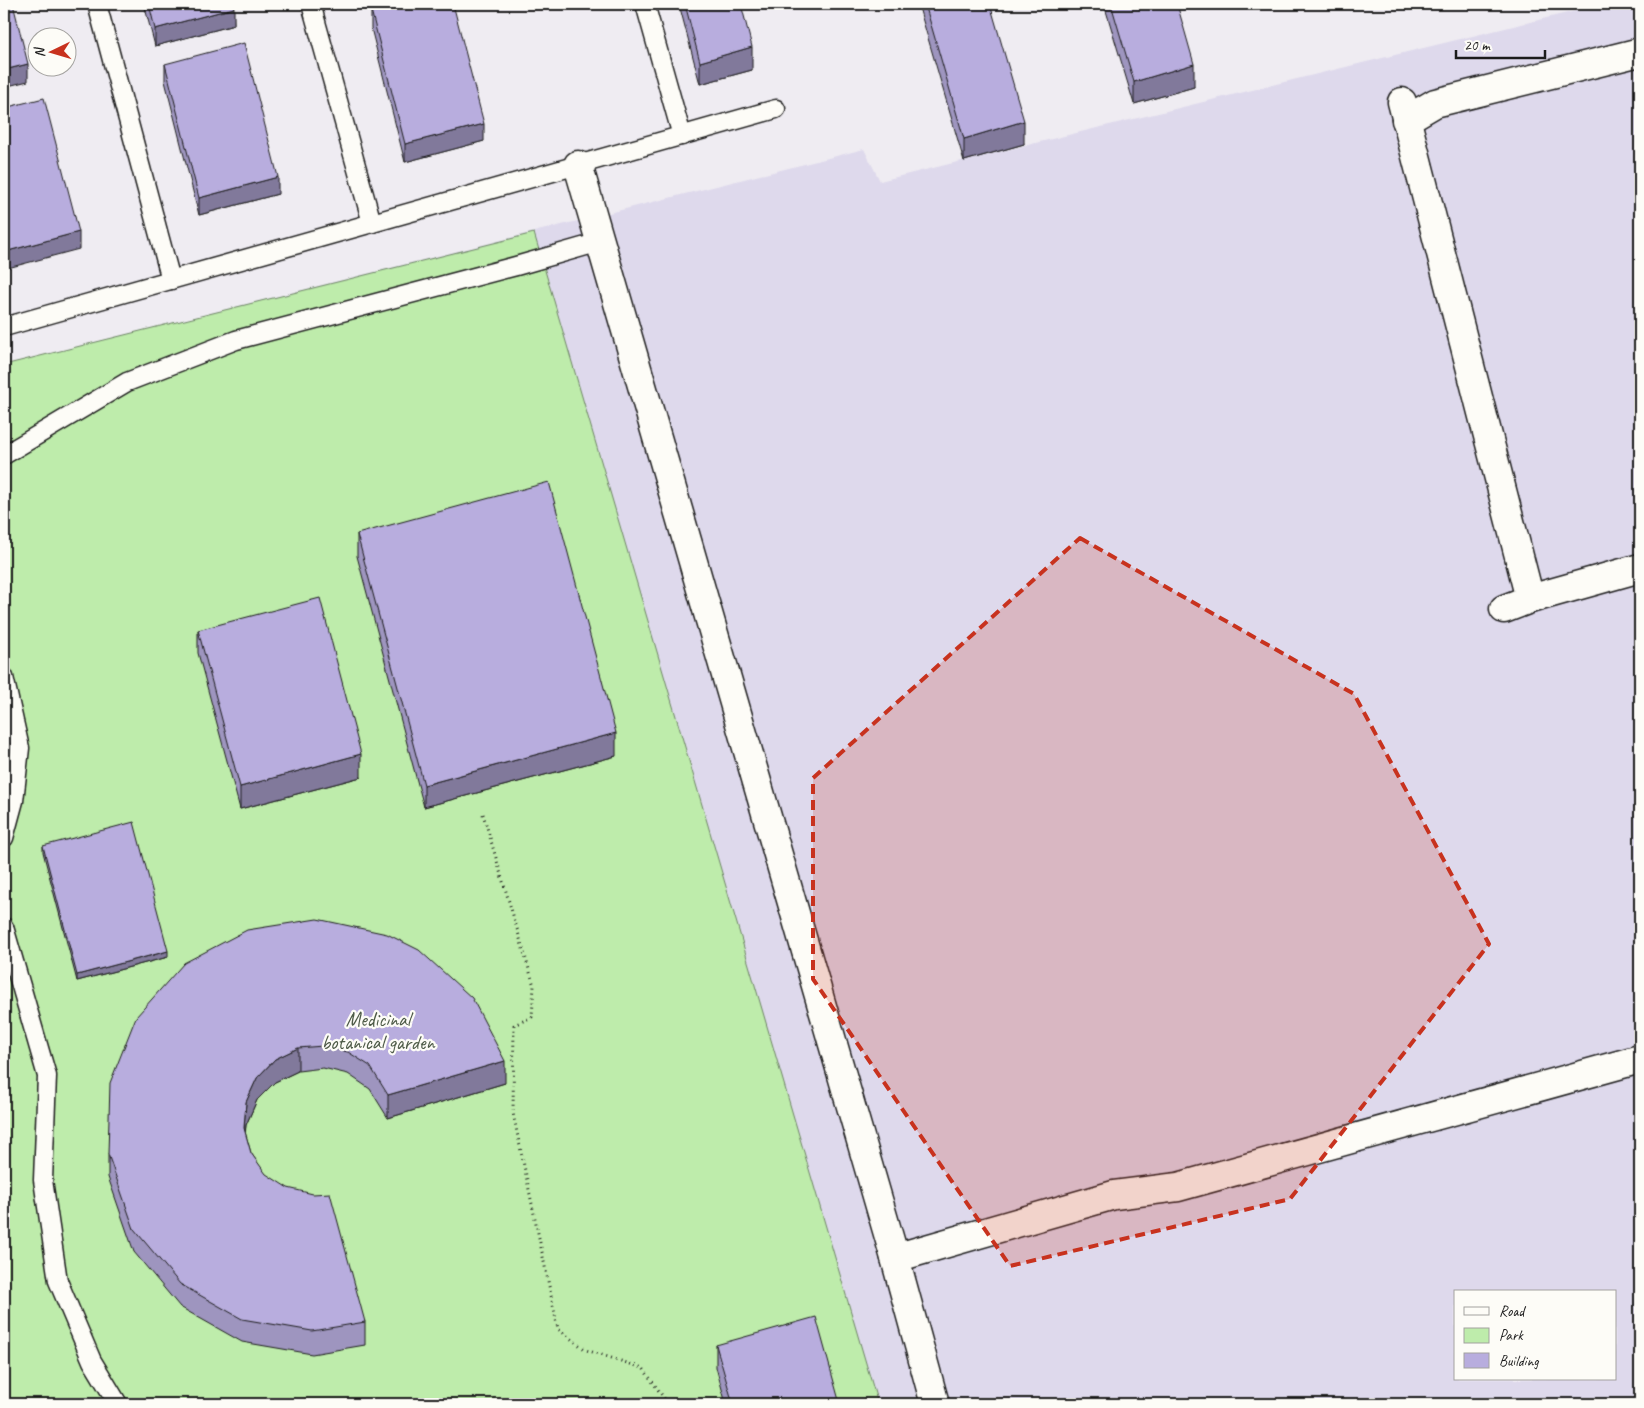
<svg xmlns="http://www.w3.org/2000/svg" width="1644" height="1408" font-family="Caveat,sans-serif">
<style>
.built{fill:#ded9ec;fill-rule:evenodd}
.green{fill:#beecab;stroke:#6d8464}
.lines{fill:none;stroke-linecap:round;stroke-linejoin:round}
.service-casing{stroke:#1c1c1c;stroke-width:21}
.minor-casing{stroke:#1c1c1c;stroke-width:31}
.tertiary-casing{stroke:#1c1c1c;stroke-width:31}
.path{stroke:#1c1c1c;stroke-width:3;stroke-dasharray:1 4;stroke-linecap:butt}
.service{stroke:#fdfcf7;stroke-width:18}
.minor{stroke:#fdfcf7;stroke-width:28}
.tertiary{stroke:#fdfcf7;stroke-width:28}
.wall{fill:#9e95bf;stroke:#1c1c1c}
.shaded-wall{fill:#81799b;stroke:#1c1c1c}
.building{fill:#b8adde;stroke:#1c1c1c}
.marked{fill:#c8321e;fill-opacity:0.2;stroke:#c8321e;stroke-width:4;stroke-dasharray:10 6;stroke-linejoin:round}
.labels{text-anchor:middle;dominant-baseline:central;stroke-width:4.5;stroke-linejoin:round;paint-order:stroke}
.park-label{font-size:20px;fill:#4d5a47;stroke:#fdfcf7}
</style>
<rect width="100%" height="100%" fill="#efecf2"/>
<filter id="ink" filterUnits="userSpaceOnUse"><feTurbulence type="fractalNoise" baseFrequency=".02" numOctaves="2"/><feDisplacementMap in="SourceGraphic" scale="10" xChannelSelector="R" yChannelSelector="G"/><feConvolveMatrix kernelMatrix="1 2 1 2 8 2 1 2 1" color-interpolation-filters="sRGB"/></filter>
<g filter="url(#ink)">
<path class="built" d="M 1604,4 L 1640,4 L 1640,1404 L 4,1404 L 4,365 L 864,149 L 880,181 ZM 1455,1292 L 1615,1292 L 1615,1379 L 1455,1379 Z"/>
<polygon class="green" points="534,233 878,1404 4,1404 4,365"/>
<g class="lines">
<defs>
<g id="service">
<polyline points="97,4 171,280"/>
<polyline points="311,4 372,223"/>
<polyline points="645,4 682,136"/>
<polyline points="4,327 776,109"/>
<polyline points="4,455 127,382 236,340 516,266 600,242"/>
<polyline points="4,677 20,748 14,801 4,838"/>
<polyline points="4,927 47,1076 43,1180 58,1281 92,1361 118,1404"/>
</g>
<g id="minor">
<polyline points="1402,102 1530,599"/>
<polyline points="1406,120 1435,103 1640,52"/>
<polyline points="1504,609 1530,599 1640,568"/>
<polyline points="895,1258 1114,1195 1178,1187 1640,1059"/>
</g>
<polyline id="tertiary" points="578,165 895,1258 935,1404"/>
</defs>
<use href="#service" class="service-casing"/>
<use href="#minor" class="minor-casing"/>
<use href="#tertiary" class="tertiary-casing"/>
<polyline class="path" points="483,814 534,986 532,1017 514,1025 513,1113 558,1329 586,1350 643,1368 668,1404"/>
<use href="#service" class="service"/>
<use href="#minor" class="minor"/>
<use href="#tertiary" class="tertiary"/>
</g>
<g class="wall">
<polygon points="144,4 233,4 234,25 155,46"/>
<polygon points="679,4 741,4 752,70 700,84"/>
<polygon points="918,4 990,4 1024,144 964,161"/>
<polygon points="1104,4 1177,4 1194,87 1134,104"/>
<polygon points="371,10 484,141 405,162 371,28"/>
<polygon points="165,64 278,194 199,215 165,81"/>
<polygon points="357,534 616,756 424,807 357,556"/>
<polygon points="198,630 361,777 240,809 198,653"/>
<polygon points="43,846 168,957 77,981 43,852"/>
<polygon points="184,963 505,1083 388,1118 370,1089 348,1074 323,1068 298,1071 275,1082 257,1100 246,1125 245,1132 251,1153 365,1322 365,1345 312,1354 242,1342 180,1307 134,1252 108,1177 108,1154"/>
<polygon points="716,1345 840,1404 726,1404 716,1367"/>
</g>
<g class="shaded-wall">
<polygon points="1308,4 1317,4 1308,6"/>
<polygon points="234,8 234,25 155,46 155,29"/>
<polygon points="752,47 752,70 700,84 700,62"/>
<polygon points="28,64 28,81 4,87 4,70"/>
<polygon points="1194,64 1194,87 1134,104 1134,82"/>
<polygon points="1024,121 1024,144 964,161 964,139"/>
<polygon points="484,124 484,141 405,162 405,144"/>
<polygon points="278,177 278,194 199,215 199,198"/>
<polygon points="79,232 79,249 4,269 4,252"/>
<polygon points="616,733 616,756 424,807 424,785"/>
<polygon points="361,754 361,777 240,809 240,787"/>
<polygon points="168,951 168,957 77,981 77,975"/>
<polygon points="298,1048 298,1071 275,1082 257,1100 246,1125 244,1150 244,1128 246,1102 257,1078 275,1059"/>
<polygon points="505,1061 505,1083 388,1118 388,1095"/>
</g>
<g class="building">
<polygon points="4,4 13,4 28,64 4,70"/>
<polygon points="149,4 233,4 234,8 155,29"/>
<polygon points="396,4 453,4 484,124 405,144 371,10"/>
<polygon points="685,4 741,4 752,47 700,62"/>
<polygon points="925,4 990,4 1024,121 964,139"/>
<polygon points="1111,4 1177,4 1194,64 1134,82"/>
<polygon points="244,43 278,177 199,198 165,64"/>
<polygon points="44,98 79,232 4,252 4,108"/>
<polygon points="549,482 616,733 424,785 357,534"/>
<polygon points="320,598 361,754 240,787 198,630"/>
<polygon points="134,822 168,951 77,975 43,846"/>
<polygon points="317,919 387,934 419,950 472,998 505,1061 388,1095 370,1066 348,1052 323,1046 298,1048 275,1059 257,1078 246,1102 244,1128 251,1153 266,1174 288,1188 313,1194 330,1193 365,1322 312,1331 242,1319 180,1284 134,1229 108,1154 110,1083 136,1017 184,963 247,930"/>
<polygon points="816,1317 840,1404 733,1404 716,1345"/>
</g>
</g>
<path class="marked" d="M 1080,538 L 1354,694 L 1489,944 L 1290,1199 L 1010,1266 L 813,979 L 813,778 Z"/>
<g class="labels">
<g class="park-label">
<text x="378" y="1019">Medicinal<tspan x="378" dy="23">botanical garden</tspan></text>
</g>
</g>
<rect width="1644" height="1408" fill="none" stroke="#fdfcf7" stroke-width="20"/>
<rect x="10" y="10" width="1624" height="1388" fill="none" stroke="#1c1c1c" stroke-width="2" filter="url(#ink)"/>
<rect x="1454" y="1290" width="162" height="90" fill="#fdfcf7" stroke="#a3a29f"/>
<rect x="1464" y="1307" width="25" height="8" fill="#fdfcf7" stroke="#a3a29f"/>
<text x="1499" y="1316" font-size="15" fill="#1c1c1c">Road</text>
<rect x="1464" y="1328" width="25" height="15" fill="#beecab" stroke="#a3a29f"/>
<text x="1499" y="1340" font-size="15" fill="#1c1c1c">Park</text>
<rect x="1464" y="1353" width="25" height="15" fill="#b8adde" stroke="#a3a29f"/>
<text x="1499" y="1366" font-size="15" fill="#1c1c1c">Building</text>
<g transform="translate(52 52) rotate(265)"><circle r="24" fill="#fdfcf7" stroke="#a3a29f"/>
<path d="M0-4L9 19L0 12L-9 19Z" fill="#c8321e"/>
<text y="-8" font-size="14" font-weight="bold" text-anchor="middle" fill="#1c1c1c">N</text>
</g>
<path d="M1456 50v8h89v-8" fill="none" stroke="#1c1c1c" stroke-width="2.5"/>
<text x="1464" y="50" font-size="15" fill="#1c1c1c" stroke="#fdfcf7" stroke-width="4" paint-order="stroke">20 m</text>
</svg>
